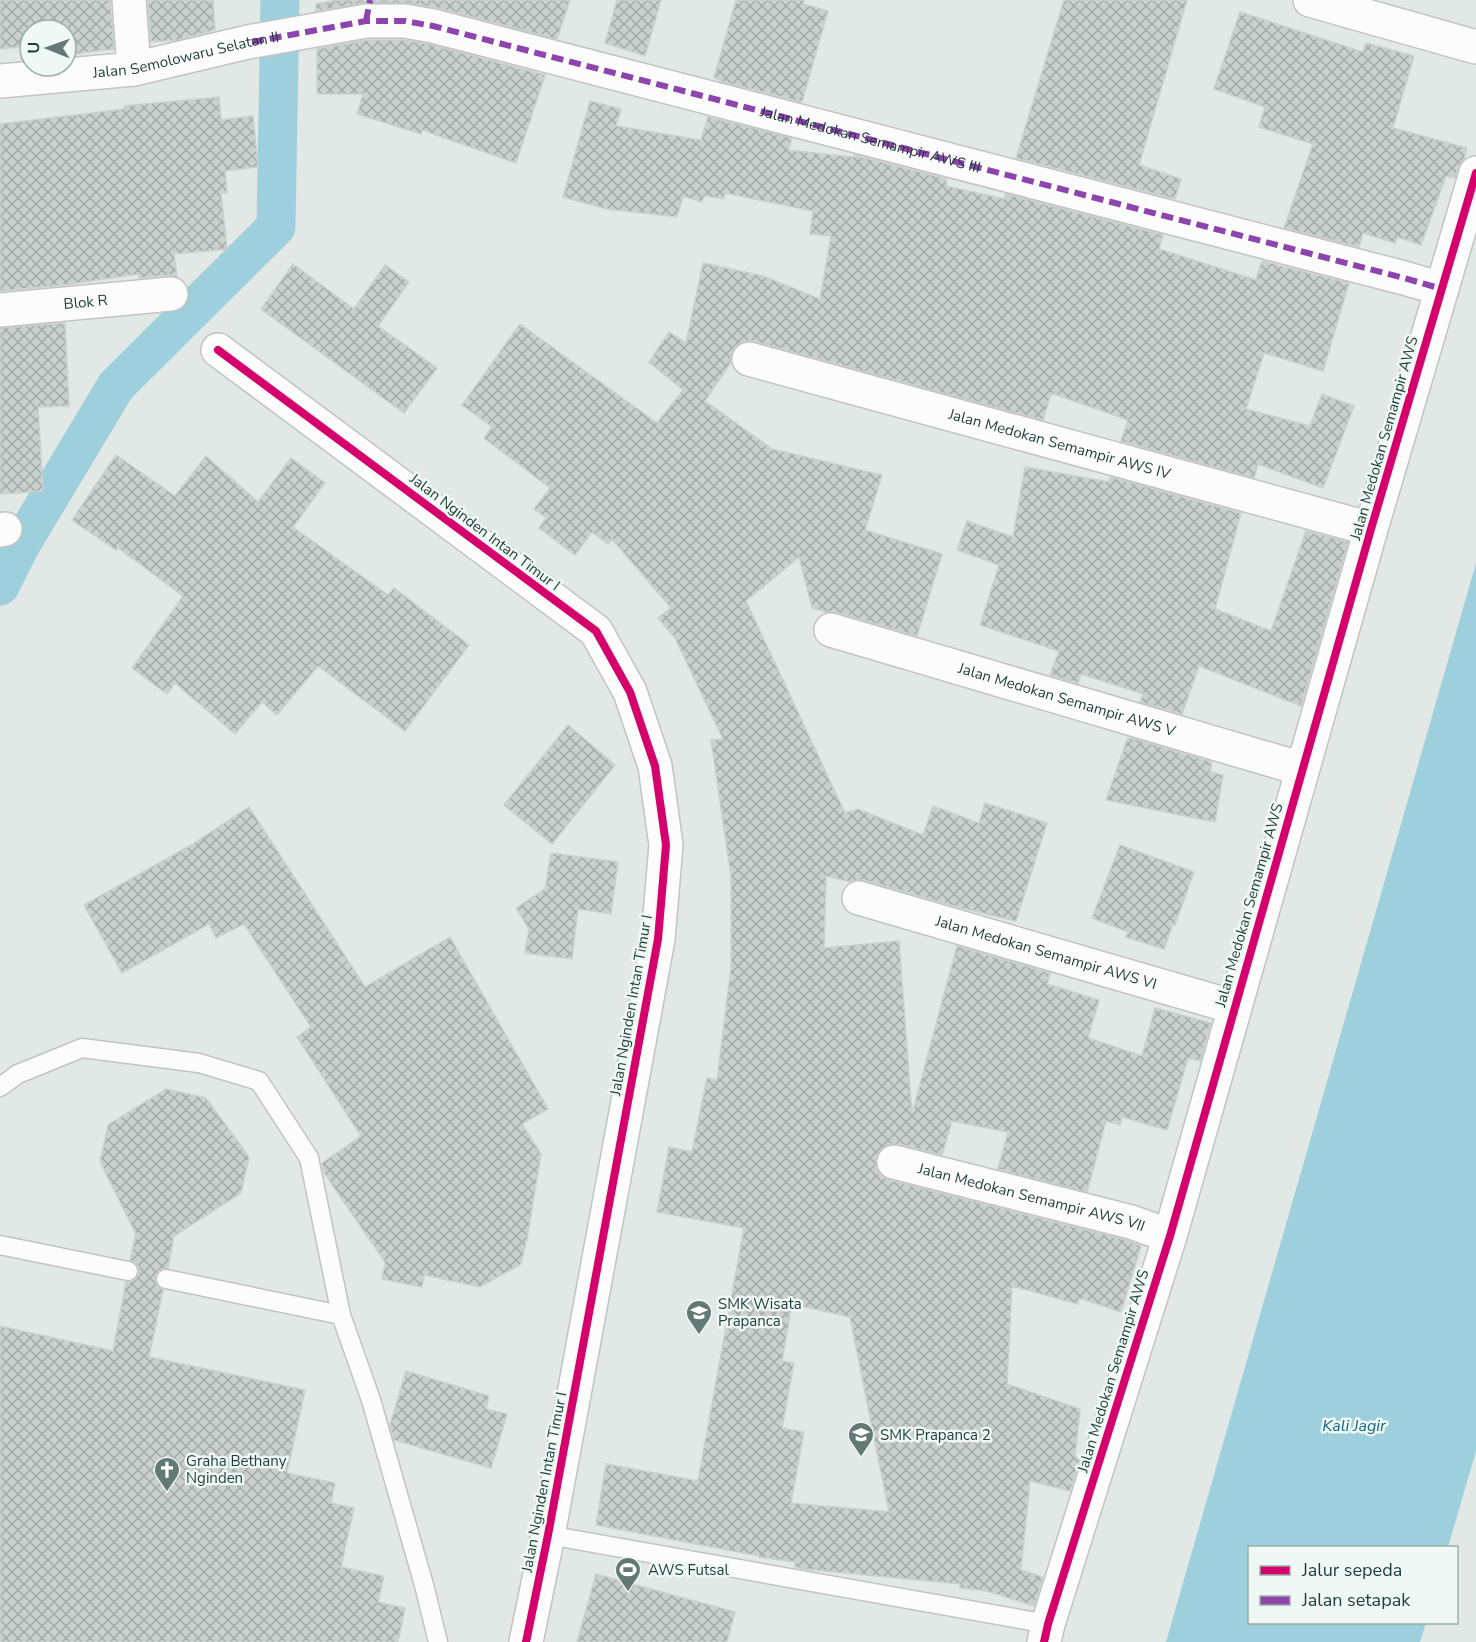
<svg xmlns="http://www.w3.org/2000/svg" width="1476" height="1642" font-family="'Nunito Sans',sans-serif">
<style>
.water{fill:#9dd0dc}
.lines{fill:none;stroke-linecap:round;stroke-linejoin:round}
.canal{stroke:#9dd0dc;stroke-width:39}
.building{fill:url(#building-cross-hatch);stroke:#cad1cf;stroke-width:1.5;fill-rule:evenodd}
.service-casing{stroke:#bfc5c3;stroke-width:21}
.minor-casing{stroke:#bfc5c3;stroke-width:36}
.tertiary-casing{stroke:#bfc5c3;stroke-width:36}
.service{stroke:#fbfcfb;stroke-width:18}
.minor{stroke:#fbfcfb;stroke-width:33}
.tertiary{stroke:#fbfcfb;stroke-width:33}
.quiet{stroke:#8e44ad;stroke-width:6;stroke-dasharray:12 6;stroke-linecap:butt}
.cycleway-casing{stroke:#eff8f4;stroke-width:11}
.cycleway{stroke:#d6006c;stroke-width:8}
.labels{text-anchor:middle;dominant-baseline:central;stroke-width:5;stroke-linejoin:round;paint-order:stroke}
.street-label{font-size:15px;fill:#1e3d37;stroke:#eff8f4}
.poi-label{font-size:15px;fill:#1e3d37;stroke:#eff8f4;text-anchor:start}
.water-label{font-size:16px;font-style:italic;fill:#116780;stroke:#eff8f4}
</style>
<defs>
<pattern id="building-cross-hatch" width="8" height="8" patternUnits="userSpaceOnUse" patternTransform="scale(1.5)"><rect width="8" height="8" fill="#c9d0cd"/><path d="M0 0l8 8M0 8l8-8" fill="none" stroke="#a3aaa7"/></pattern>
</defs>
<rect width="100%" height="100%" fill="#e2e8e6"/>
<polygon class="water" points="1476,563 1476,1451 1448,1547 1250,1548 1250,1622 1426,1623 1420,1642 1166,1642"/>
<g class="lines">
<polyline class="canal" points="0,586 20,546 116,386 276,227 280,0"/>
</g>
<g class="building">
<polygon points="0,0 110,0 114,49 66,55 66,30 30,30 30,46 0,49"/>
<polygon points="148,0 213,0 215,30 176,40 151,42"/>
<polygon points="338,0 570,0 557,39 438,8 408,3 363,3 316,11 316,4"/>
<polygon points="617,0 661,0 645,56 605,43"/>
<polygon points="736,0 804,0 803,4 828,11 802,102 719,81 719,79 714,78"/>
<polygon points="1064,0 1187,0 1139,165 1181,179 1175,199 1016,158"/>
<polygon points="1240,12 1363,52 1366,43 1414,56 1393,128 1467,148 1464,159 1458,167 1455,178 1446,176 1421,245 1397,237 1395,243 1363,233 1359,247 1284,228 1313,144 1259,127 1265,107 1214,89"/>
<polygon points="368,40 403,40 429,44 545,75 516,163 422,130 421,134 357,114 363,94 317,94 317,49"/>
<polygon points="219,97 221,120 253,116 258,167 225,171 227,193 221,193 227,249 174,254 177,277 169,275 139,278 139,274 63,285 0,291 0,124 125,109 124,106"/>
<path d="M 590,101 L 621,109 L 616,126 L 701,140 L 708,117 L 792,138 L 788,150 L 853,157 L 854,155 L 947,179 L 946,186 L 1004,199 L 1006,194 L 1163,235 L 1159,249 L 1256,280 L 1262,261 L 1349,283 L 1323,371 L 1264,353 L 1246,409 L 1310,426 L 1322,394 L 1354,406 L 1323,488 L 1258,464 L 1254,478 L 1121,441 L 1128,420 L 1051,393 L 1043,420 L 753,341 L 744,341 L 735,346 L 731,354 L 731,362 L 705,401 L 772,449 L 882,475 L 865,530 L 942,554 L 917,636 L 836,612 L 826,612 L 812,608 L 799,557 L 746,601 L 845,813 L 858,809 L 923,835 L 933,806 L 979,823 L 985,803 L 1047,823 L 1016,921 L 961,908 L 864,880 L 855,880 L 851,882 L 826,876 L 824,948 L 899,941 L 912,1114 L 957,946 L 1050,973 L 1047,984 L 1099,1000 L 1088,1038 L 1142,1056 L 1155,1008 L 1211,1023 L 1200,1061 L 1188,1058 L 1167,1130 L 1122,1117 L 1120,1125 L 1106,1121 L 1087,1192 L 998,1169 L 1008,1132 L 952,1121 L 942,1155 L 899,1144 L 889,1144 L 881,1149 L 876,1157 L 876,1168 L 881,1176 L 889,1180 L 1126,1240 L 1141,1246 L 1121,1312 L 1079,1298 L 1078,1304 L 1012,1286 L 1007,1384 L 1080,1409 L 1075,1457 L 1080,1459 L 1070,1491 L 1030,1481 L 1021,1570 L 1043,1577 L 1034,1606 L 987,1591 L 960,1588 L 960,1584 L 804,1569 L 795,1567 L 795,1562 L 759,1557 L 759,1556 L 596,1525 L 606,1464 L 698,1481 L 744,1228 L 657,1212 L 669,1147 L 692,1152 L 707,1078 L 717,1080 L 731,967 L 731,876 L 711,740 L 723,739 L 675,638 L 658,618 L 671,608 L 612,539 L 608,544 L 592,532 L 575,555 L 539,528 L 546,518 L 534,509 L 550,488 L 484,438 L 492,427 L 462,405 L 520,324 L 657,423 L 683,390 L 649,362 L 669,332 L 686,343 L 703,263 L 763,276 L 820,299 L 831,236 L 810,234 L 813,211 L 725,193 L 724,199 L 704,196 L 702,202 L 683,196 L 677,217 L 607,209 L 563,197 ZM 792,1304 L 850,1317 L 889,1512 L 791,1503 L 804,1432 L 782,1428 L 794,1363 L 782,1361 Z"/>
<polygon points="293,264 354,309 385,265 409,282 378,326 437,368 404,413 261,309"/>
<polygon points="65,323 69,406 38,407 43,491 0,494 0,328"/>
<polygon points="116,455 175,496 206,456 258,502 291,458 325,483 293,527 388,595 394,588 469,645 405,731 318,666 277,715 262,702 235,734 175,683 167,694 132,668 183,596 118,548 116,550 72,520"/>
<polygon points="1025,467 1109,482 1110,477 1241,513 1215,609 1271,631 1306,531 1348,542 1301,706 1199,666 1182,714 1140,702 1143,694 1081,674 1078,683 1050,675 1059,651 980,625 999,565 957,550 967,521 1013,537"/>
<polygon points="568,725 615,765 552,844 504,805"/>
<polygon points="1128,737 1212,762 1210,772 1223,775 1215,822 1106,800"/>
<polygon points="249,807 365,987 450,937 548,1109 522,1124 541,1154 527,1239 521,1264 480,1287 424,1275 422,1287 382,1279 385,1262 324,1173 322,1163 361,1136 297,1037 311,1027 244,924 216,938 209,924 122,973 84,905 193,844"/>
<polygon points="1120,845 1194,872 1175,925 1173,924 1164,949 1126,937 1128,932 1092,918"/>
<polygon points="551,853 618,862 611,914 578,909 572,959 525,953 529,929 516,908 545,889"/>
<polygon points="166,1089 206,1098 249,1157 241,1193 174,1236 168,1268 162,1269 158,1271 155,1277 156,1283 158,1287 163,1290 149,1357 305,1390 287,1473 335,1483 331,1503 354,1508 341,1567 384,1576 378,1602 405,1608 398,1642 0,1642 0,1326 113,1351 126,1282 131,1282 136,1279 139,1274 139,1268 136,1263 130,1260 136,1234 100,1162 108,1125"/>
<polygon points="406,1371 489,1396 486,1409 507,1414 491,1468 394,1440 390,1425"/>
<polygon points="596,1574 735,1612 727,1642 577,1642"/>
</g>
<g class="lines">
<defs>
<g id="service">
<polyline points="0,1087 18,1074 82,1048 199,1063 259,1081 309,1158 341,1315 371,1400 424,1585 438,1642"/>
<polyline points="0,1245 128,1271"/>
<polyline points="166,1279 341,1315"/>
<polyline points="548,1535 1048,1624"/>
</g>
<g id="minor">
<polyline points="129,0 134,69"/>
<polyline points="1310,0 1476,47"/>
<path id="s1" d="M 0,81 L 134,69 L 248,42 L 366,21 L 405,21 L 433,26 L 1404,278 L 1442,289"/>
<path id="s2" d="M 0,310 L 171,294"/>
<polyline points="218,350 596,631 630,692 655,766 666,845 658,939 548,1535 526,1642"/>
<path id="s3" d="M 749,359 L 1371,529"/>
<polyline points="0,530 5,529"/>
<path id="s4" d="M 831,630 L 1302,769"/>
<path id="s5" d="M 859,898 L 1234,1007"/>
<path id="s6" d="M 894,1162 L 1131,1222 L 1170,1236"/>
</g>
<polyline id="tertiary" points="1044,1642 1048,1624 1170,1236 1371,529 1476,173"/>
</defs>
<use href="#service" class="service-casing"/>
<use href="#minor" class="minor-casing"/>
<use href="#tertiary" class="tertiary-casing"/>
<use href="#service" class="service"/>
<use href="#minor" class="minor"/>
<use href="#tertiary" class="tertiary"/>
<g class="quiet">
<polyline points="366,21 370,0"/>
<polyline points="252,42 366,21 405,21 433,26 1404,278 1442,289"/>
</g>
<defs>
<g id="cycleway">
<polyline points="218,350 596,631 630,692 655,766 666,845 658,939 548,1535 526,1642"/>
<polyline points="1044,1642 1048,1624 1170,1236 1371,529 1476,173"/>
</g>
</defs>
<use href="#cycleway" class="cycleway-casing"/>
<use href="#cycleway" class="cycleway"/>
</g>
<defs>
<symbol id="school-pin" viewBox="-11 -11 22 30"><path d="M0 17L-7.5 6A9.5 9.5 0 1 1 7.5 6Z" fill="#637974" stroke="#eff8f4"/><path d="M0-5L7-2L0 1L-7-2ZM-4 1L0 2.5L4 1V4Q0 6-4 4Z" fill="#fff"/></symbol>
<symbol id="church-pin" viewBox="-11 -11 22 30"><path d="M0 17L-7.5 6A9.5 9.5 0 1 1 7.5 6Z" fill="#637974" stroke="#eff8f4"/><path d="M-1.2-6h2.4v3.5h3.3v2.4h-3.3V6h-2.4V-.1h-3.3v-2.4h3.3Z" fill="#fff"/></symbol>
<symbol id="stadium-pin" viewBox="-11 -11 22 30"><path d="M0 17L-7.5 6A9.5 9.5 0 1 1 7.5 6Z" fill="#637974" stroke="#eff8f4"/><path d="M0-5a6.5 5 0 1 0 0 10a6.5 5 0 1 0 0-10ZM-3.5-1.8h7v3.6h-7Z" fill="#fff"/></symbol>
</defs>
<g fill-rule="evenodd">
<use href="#school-pin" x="684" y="1298" width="30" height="40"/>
<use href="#school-pin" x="846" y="1420" width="30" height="40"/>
<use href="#church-pin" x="152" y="1455" width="30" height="40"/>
<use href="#stadium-pin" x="613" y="1555" width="30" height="40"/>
</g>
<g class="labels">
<g class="street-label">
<text stroke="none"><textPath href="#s1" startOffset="188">Jalan Semolowaru Selatan II</textPath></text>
<text stroke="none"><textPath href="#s1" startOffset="891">Jalan Medokan Semampir AWS III</textPath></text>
<text stroke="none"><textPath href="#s2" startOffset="86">Blok R</textPath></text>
<text transform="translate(1384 438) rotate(-74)">Jalan Medokan Semampir AWS</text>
<text stroke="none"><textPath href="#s3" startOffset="322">Jalan Medokan Semampir AWS IV</textPath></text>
<text transform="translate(485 532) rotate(37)">Jalan Nginden Intan Timur I</text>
<text stroke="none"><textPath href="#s4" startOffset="246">Jalan Medokan Semampir AWS V</textPath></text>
<text transform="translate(1249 905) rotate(-74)">Jalan Medokan Semampir AWS</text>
<text stroke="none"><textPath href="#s5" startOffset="195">Jalan Medokan Semampir AWS VI</textPath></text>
<text transform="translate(631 1005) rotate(-80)">Jalan Nginden Intan Timur I</text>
<text stroke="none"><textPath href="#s6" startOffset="142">Jalan Medokan Semampir AWS VII</textPath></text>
<text transform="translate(1113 1371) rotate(-73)">Jalan Medokan Semampir AWS</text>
<text transform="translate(544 1482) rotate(-79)">Jalan Nginden Intan Timur I</text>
</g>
<g class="poi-label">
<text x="718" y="1304">SMK Wisata<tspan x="718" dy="17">Prapanca</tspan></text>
<text x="880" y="1435">SMK Prapanca 2</text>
<text x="186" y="1461">Graha Bethany<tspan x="186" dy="17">Nginden</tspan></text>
<text x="648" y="1570">AWS Futsal</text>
</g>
<g class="water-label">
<text x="1354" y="1426">Kali Jagir</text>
</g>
</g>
<rect x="1248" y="1546" width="210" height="78" fill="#eff8f4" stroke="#9bada8" stroke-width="1.5"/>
<rect x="1260" y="1566" width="30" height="9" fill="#d6006c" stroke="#9bada8" stroke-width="1.5"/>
<text x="1302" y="1576" font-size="18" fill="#1e3d37">Jalur sepeda</text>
<rect x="1260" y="1596" width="30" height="9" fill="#8e44ad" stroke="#9bada8" stroke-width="1.5"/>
<text x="1302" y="1606" font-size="18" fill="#1e3d37">Jalan setapak</text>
<g transform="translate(48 48) rotate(271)"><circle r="28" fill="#eff8f4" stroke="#9bada8" stroke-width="1.5"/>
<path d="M0-4.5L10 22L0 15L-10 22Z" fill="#637974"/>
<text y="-9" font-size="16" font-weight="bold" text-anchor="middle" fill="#1e3d37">U</text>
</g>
</svg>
